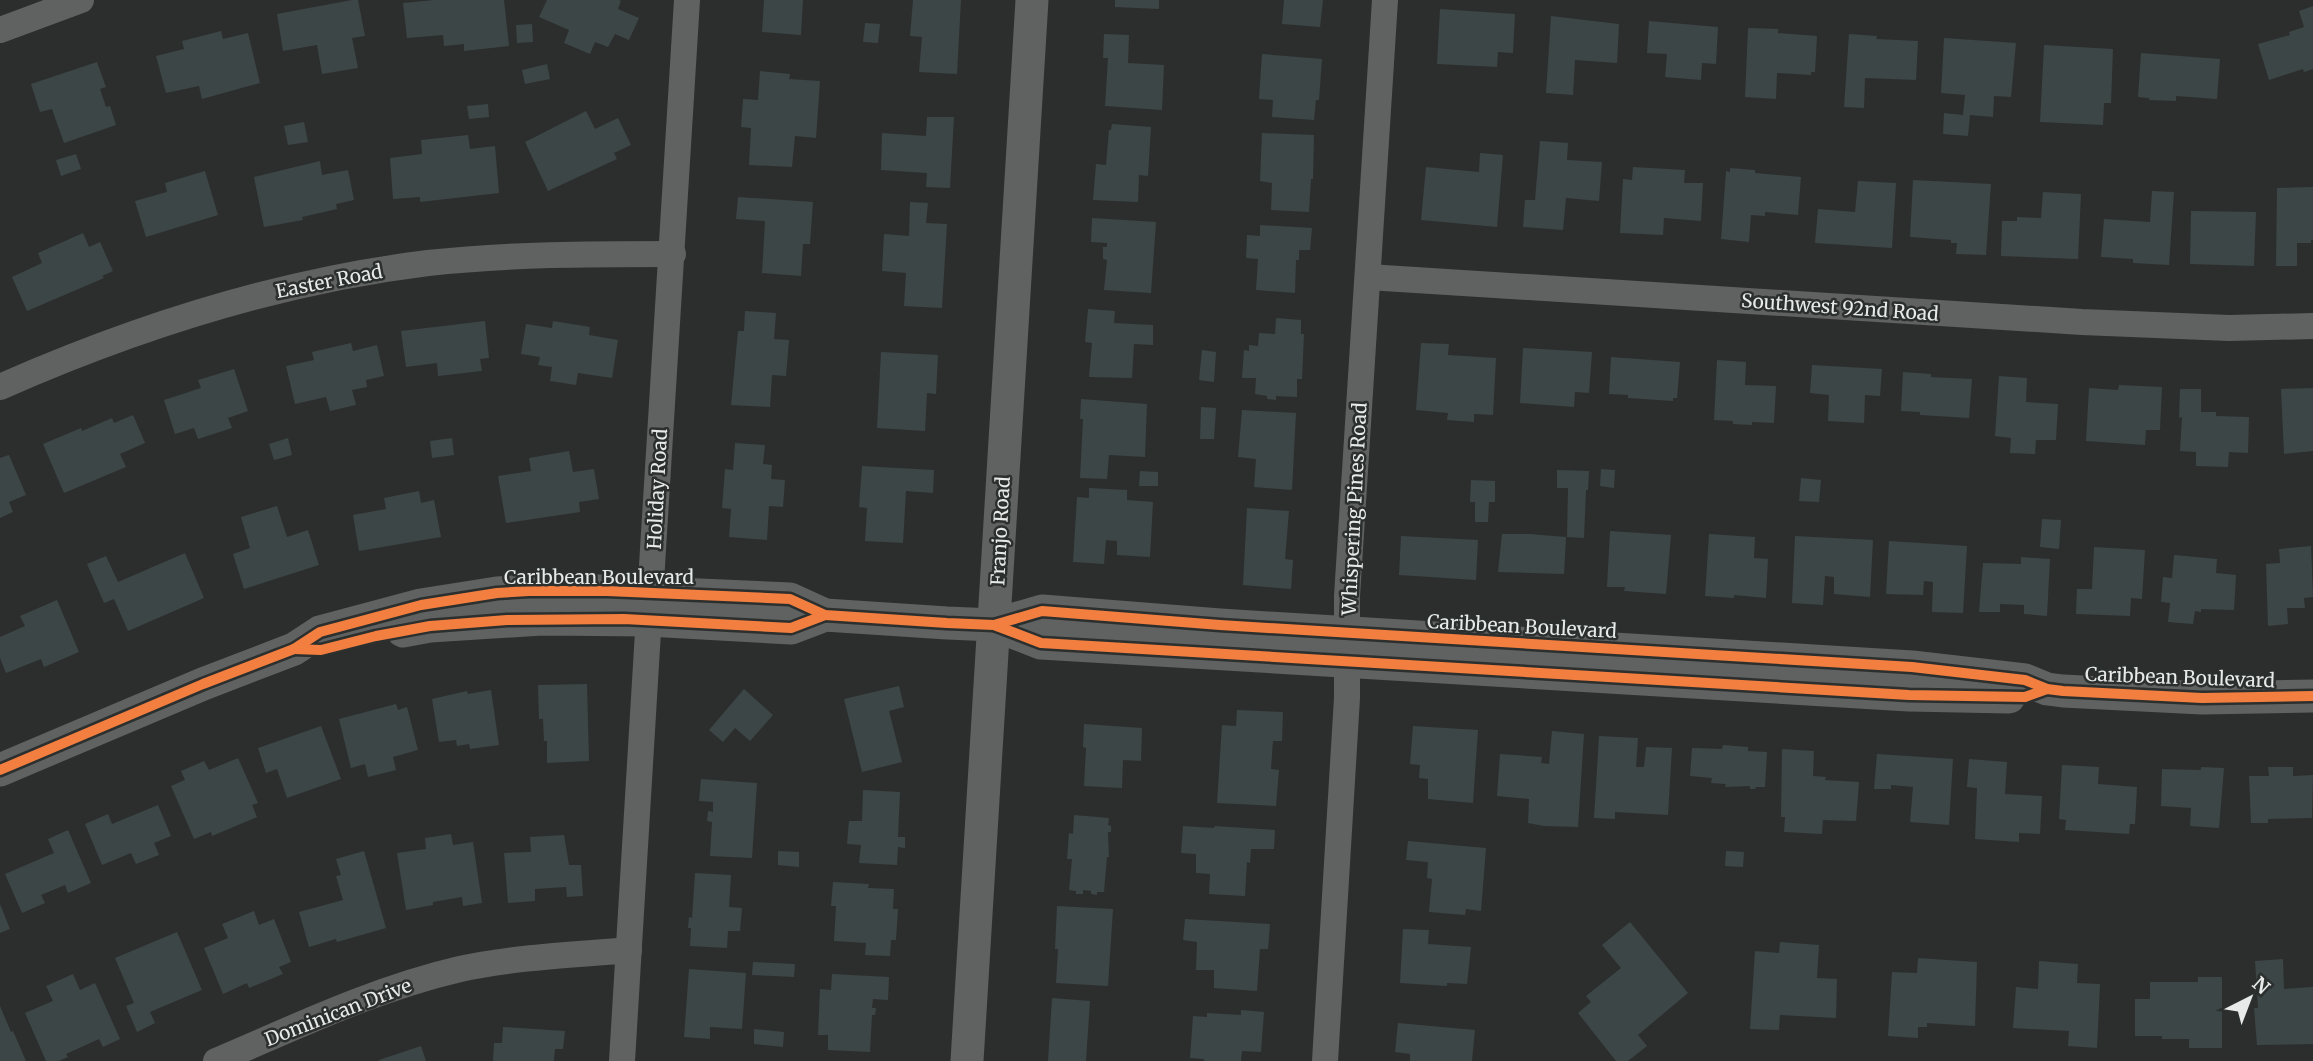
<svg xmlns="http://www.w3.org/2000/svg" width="2313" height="1061" font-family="Merriweather,serif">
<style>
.building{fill:#3c4646}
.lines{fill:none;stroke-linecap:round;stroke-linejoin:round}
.minor{stroke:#606161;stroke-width:26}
.tertiary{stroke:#606161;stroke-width:33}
.cycleway-casing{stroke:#2b2f2e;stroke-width:15}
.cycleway{stroke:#f27e40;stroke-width:10}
.labels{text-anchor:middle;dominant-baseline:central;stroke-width:5;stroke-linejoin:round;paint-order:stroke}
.street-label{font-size:19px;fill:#e7eae9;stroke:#2b2f2e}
</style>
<rect width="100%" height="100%" fill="#2c2e2d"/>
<g class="building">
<polygon points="352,0 358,0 365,36 352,38 358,68 322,74 317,45 283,51 277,14"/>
<polygon points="434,0 504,0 509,46 464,51 464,44 444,46 443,35 407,38 403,3"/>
<polygon points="547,0 619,0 621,1 618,9 639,18 629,40 615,34 608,47 595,42 590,54 564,43 569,30 539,17"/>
<polygon points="764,0 803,0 801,35 762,32"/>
<polygon points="913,0 961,0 957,74 919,72 922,37 910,36"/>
<polygon points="1115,0 1159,0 1159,9 1115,7"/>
<polygon points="1284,0 1323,0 1320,27 1282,24"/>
<polygon points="2313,6 2313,69 2304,72 2303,69 2269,80 2258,44 2290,35 2289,32 2304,27 2299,11"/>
<polygon points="1440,9 1515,14 1513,53 1498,52 1497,67 1437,64"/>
<polygon points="1551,16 1619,24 1617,63 1575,60 1573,95 1546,93"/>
<polygon points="1649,21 1718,27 1716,64 1702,63 1701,80 1665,77 1667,54 1647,53"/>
<polygon points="865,23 880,24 878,43 863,42"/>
<polygon points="532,24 533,42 517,43 516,25"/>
<polygon points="1748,28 1778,29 1778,33 1817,36 1815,72 1811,72 1811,75 1777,73 1776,99 1745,97"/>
<polygon points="221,31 223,39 248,33 260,83 202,99 199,86 166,93 156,56 184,49 182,41"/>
<polygon points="1104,34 1129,35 1128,63 1164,65 1162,110 1105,106 1108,58 1103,58"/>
<polygon points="1849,34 1877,36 1876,39 1918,41 1916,80 1865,78 1864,108 1844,107"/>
<polygon points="1944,38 2016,43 2011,97 1994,96 1993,117 1970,115 1968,136 1943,134 1944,113 1963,115 1965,95 1941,93"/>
<polygon points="2044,45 2113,49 2111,103 2104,103 2103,125 2040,122"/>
<polygon points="2141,53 2220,59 2217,99 2176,96 2176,101 2149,100 2149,98 2138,97"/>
<polygon points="1262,54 1322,59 1319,100 1316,100 1314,120 1272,117 1273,100 1259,99"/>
<polygon points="97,62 106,87 100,89 106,107 110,106 116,125 64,143 52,109 40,112 31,84"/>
<polygon points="547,64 550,79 525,84 522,70"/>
<polygon points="760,71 790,74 789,79 820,81 816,138 795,136 792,167 749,165 751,128 741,127 743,99 758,100"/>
<polygon points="488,104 489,117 469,119 467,106"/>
<polygon points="586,111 595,129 618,118 631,145 614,153 617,159 548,191 525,142"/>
<polygon points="927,117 954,117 950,188 926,187 927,173 881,170 882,133 926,136"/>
<polygon points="304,122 308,142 288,145 284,126"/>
<polygon points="1112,124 1151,127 1148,176 1139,175 1138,202 1093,200 1096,164 1106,165 1109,130 1111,130"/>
<polygon points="1262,133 1314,135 1313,179 1311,179 1309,212 1271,210 1272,183 1260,181"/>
<polygon points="468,135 470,149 495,146 499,193 420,202 420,197 393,199 390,158 422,154 421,140"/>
<polygon points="1540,141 1568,143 1567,160 1602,162 1599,201 1566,198 1563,230 1523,227 1525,200 1535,200"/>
<polygon points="1480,153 1503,155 1497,227 1421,220 1426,167 1479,172"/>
<polygon points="76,154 81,169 61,176 56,160"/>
<polygon points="320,161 322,175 348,170 354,200 336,204 337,209 302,217 303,220 264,227 254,177"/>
<polygon points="1633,167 1685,170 1684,183 1703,183 1701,221 1664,218 1663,235 1620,233 1623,179 1632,180"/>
<polygon points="1730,168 1755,170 1755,173 1801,177 1798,215 1765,212 1765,216 1751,215 1749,242 1721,239 1726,171 1730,172"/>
<polygon points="205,171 218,215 146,237 135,201 167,192 165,183"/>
<polygon points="1913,180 1991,184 1986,255 1956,254 1957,243 1951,243 1951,240 1910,237"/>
<polygon points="1858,181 1896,183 1892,248 1815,243 1818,209 1855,212"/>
<polygon points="2313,187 2313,240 2311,240 2311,243 2297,243 2297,266 2276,266 2277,188"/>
<polygon points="2152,191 2174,192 2169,265 2133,263 2133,259 2101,257 2104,219 2150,222"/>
<polygon points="2043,192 2081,194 2078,259 2001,256 2002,221 2017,221 2017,217 2041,218"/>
<polygon points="738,197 813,202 810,244 803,244 801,276 762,273 765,221 736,219"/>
<polygon points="910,202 928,203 926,223 947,224 942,308 904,306 906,273 882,271 884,234 909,236"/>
<polygon points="2191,211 2256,212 2254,266 2190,264"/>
<polygon points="1092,218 1156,222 1151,293 1104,290 1107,260 1103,259 1103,247 1107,247 1107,243 1091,242"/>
<polygon points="1260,225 1312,228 1310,250 1299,250 1299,260 1296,260 1295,293 1256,290 1258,259 1246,258 1247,235 1260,236"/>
<polygon points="83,233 89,247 100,242 113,271 102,276 104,278 27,311 12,277 42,263 38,253"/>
<polygon points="1088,309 1115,311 1114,323 1153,325 1153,345 1134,344 1132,378 1089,377 1092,343 1085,342"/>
<polygon points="745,311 776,313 774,339 789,340 786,376 772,375 770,407 731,405 738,331 744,331"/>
<polygon points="1276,318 1301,320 1301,334 1304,334 1302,379 1297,379 1297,397 1276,396 1276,400 1267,399 1267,396 1255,394 1256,378 1242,378 1244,350 1249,351 1249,345 1258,346 1259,333 1275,334"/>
<polygon points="485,321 489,358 480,359 482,371 438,376 437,363 406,367 401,331"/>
<polygon points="553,321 590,327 589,335 618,340 612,378 578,373 576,385 550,381 552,367 538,365 540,357 521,354 526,324 552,328"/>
<polygon points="351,343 353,351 377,345 384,376 366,380 367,387 352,390 356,405 330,411 326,397 295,404 286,366 314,360 312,352"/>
<polygon points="1421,343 1449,344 1448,355 1496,358 1493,415 1474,414 1474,422 1447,420 1448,413 1416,410"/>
<polygon points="1523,348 1592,352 1589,393 1575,392 1574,407 1520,403"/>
<polygon points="1202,350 1216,352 1214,382 1199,380"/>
<polygon points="881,352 938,355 936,394 927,393 925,431 877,428"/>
<polygon points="1611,357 1680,362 1677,398 1673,398 1673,401 1628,398 1628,395 1609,394"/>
<polygon points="1717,360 1746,362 1745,385 1776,386 1774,423 1752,422 1752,425 1733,424 1733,421 1714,420"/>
<polygon points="1812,365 1882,369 1880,396 1865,395 1864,423 1828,421 1829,395 1810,393"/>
<polygon points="234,369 248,411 228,418 232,428 198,439 194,428 175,434 164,400 201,388 198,380"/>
<polygon points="1903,372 1931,374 1931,377 1972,379 1969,418 1920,415 1920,412 1901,411"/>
<polygon points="1999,376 2027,378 2026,402 2058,404 2056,440 2036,440 2035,454 2010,453 2011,438 1995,436"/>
<polygon points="2119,385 2162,387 2160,430 2146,430 2145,445 2086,441 2089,388 2118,390"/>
<polygon points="2313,388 2313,451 2284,454 2281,389"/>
<polygon points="2180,389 2201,389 2201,412 2216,412 2216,416 2249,417 2248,453 2229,452 2228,467 2196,466 2196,452 2180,451 2182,417 2179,418"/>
<polygon points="1081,399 1147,404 1145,457 1109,455 1107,479 1080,478 1083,419 1080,419"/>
<polygon points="1201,407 1216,408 1214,439 1200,439"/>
<polygon points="1242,410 1296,413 1292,490 1254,487 1256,459 1238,457"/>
<polygon points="133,415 145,443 120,454 126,467 64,493 43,444 81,428 82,431 112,418 114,423"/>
<polygon points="288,438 292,455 274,460 269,444"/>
<polygon points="452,438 454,455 432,458 430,441"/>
<polygon points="735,443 765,445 763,464 772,465 771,479 785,480 783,507 769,506 767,540 729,537 731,509 722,508 725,469 733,470"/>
<polygon points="569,451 573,472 594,469 599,499 579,502 580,512 506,523 498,476 531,471 529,458"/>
<polygon points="9,455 26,495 9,502 13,512 0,518 0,458"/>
<polygon points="862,466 934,470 933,493 906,491 903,543 865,541 867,508 859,507"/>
<polygon points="1601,469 1615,470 1614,488 1600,486"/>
<polygon points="1557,470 1589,471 1588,490 1586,490 1584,538 1567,537 1568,488 1557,488"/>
<polygon points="1140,471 1158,472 1158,486 1139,486"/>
<polygon points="1801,478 1821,480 1819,502 1799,501"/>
<polygon points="1471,480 1495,481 1495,502 1489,502 1488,522 1475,522 1475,502 1470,502"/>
<polygon points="1089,488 1127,490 1127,500 1153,502 1150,557 1117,555 1117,541 1106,540 1104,564 1073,562 1077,497 1089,498"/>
<polygon points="419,491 421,503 434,500 441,537 359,551 353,515 386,509 384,498"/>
<polygon points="277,506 287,537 308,530 319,565 244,589 233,554 250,548 241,517"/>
<polygon points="1247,508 1289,511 1285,559 1293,560 1291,589 1243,585"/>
<polygon points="2042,519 2061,520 2059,549 2040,547"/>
<polygon points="1610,531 1671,535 1666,594 1624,591 1625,587 1607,587"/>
<polygon points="1502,534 1530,534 1566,537 1564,574 1498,572"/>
<polygon points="1709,534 1755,537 1754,558 1768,559 1766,598 1734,595 1734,598 1705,596"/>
<polygon points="1401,536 1478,540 1476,580 1399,575"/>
<polygon points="1795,536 1873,540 1870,597 1834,594 1834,577 1825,576 1823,605 1792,603"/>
<polygon points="1889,541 1967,546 1963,613 1932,612 1933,582 1924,581 1923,595 1886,594"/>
<polygon points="2311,546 2313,597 2304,598 2305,608 2287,608 2288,624 2268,626 2266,564 2280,563 2279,549"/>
<polygon points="2094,547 2145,550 2142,599 2131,598 2130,616 2076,614 2077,589 2092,589"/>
<polygon points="185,553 204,598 128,631 114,599 104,603 87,564 106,556 118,582"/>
<polygon points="2174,555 2217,559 2216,573 2236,575 2234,610 2201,609 2201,612 2195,611 2193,624 2168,622 2170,603 2161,602 2163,577 2172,578"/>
<polygon points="2021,557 2050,559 2047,616 2024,614 2024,605 2000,604 2000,612 1979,612 1983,563 2021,564"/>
<polygon points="57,600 79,652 44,667 41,659 6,673 0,658 0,637 25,626 20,616"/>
<polygon points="587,684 589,761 547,763 547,741 544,741 543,719 539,719 538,685"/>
<polygon points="899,686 904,707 889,711 902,762 862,772 844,699"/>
<polygon points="744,689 773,715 750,741 735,728 723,742 709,730"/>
<polygon points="491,690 499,745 470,749 469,744 457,746 456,740 439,742 432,699 467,691 468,694"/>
<polygon points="396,704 398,710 407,707 418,750 393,757 396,770 368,777 365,764 351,768 339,719"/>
<polygon points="1237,710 1283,712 1282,741 1273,741 1271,769 1279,770 1276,806 1217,803 1222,725 1236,726"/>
<polygon points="1084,724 1142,728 1141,761 1123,760 1122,788 1084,786 1086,748 1083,747"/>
<polygon points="321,726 341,779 287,798 277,769 266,773 258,748"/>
<polygon points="1413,726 1478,730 1473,803 1428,799 1428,779 1419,778 1420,765 1410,764"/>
<polygon points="1552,731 1584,734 1578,827 1544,826 1528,823 1529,799 1497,796 1500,754 1542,757 1541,763 1549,764"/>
<polygon points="1599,736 1638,738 1636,767 1644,767 1646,747 1672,748 1668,815 1615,812 1615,819 1594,818"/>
<polygon points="1723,745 1748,747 1748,751 1767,752 1765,787 1756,787 1755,789 1750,789 1750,786 1725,787 1726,784 1711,783 1712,778 1690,776 1692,748 1722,749"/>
<polygon points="1782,749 1814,751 1813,776 1826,777 1825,780 1859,782 1856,821 1823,820 1822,834 1784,832 1785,817 1781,817"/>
<polygon points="1877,754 1953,759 1949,825 1910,822 1913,787 1891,785 1891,789 1874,789"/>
<polygon points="238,758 258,803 252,805 257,817 212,836 211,832 194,839 171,786 185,780 181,771 204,761 209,770"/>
<polygon points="1969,759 2007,762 2005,794 2042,796 2040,834 2019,833 2019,842 1975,839 1977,788 1967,787"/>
<polygon points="2062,765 2099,767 2098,784 2137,787 2135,824 2130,824 2129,834 2065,830 2066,820 2059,819"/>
<polygon points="2201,767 2224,768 2219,828 2190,826 2191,808 2161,806 2162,769 2201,770"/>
<polygon points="2268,767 2293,767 2293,776 2313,775 2312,818 2268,819 2268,823 2251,823 2249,776 2269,776"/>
<polygon points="701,779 757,783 752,858 710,856 712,822 707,821 708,811 713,812 713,802 699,801"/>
<polygon points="863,790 900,792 898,837 905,837 905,848 898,847 897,865 859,863 861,845 847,844 849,821 862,821"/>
<polygon points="158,805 171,836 154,843 159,855 136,864 131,853 102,865 85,824 108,814 112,824"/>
<polygon points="1074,815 1109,818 1108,825 1111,826 1111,832 1108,832 1109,857 1107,857 1104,892 1097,892 1097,895 1091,894 1091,891 1083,890 1083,894 1076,894 1076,891 1069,890 1072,859 1067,859 1069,833 1073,834"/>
<polygon points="1183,826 1214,828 1215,826 1275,830 1274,849 1251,849 1250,863 1247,862 1245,896 1209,894 1210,874 1196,873 1196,854 1181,853"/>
<polygon points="68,830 91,883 68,893 65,885 41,895 45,903 22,913 5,874 54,853 48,839"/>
<polygon points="451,834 453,845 473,842 482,903 463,906 462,897 433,902 433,905 406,910 397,853 426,849 425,838"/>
<polygon points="564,835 569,865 581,865 583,896 567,897 566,887 535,889 535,901 508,903 504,853 531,852 530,837"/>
<polygon points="1408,841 1486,848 1481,911 1466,909 1465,915 1429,912 1432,879 1427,878 1428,862 1406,860"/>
<polygon points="364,851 386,928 337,942 336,939 309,947 299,912 343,900 336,876 341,875 336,859"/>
<polygon points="778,851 799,852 799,867 778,865"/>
<polygon points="1726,851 1744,852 1743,867 1725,866"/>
<polygon points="695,873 731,875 729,907 742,908 740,931 728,931 727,948 690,946 691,928 688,928 689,917 692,918"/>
<polygon points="833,882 869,884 868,888 894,889 893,909 898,909 896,940 891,940 890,956 865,955 866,943 834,941 836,906 831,906"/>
<polygon points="0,904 10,929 0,933"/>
<polygon points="1057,906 1113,909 1108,986 1056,983 1058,949 1055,949"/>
<polygon points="254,911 259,925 274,919 291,962 279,967 283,974 249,988 247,983 223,994 204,948 228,938 222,924"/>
<polygon points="1185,919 1270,924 1268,949 1260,949 1257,991 1214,988 1214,970 1196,970 1197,942 1183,940"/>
<polygon points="1630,922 1688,993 1638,1035 1647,1046 1628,1061 1616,1061 1578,1013 1591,1002 1586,996 1621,968 1602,945"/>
<polygon points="1403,929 1429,930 1428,944 1471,947 1467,984 1447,983 1447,986 1400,983"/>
<polygon points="177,932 202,990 150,1012 155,1023 137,1032 126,1006 134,1003 115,958"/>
<polygon points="1780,942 1819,945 1817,978 1837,979 1836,1018 1780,1015 1779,1030 1750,1029 1755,951 1779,953"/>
<polygon points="1918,958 1977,962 1975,1026 1927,1023 1927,1027 1918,1027 1918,1038 1888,1036 1892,972 1917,973"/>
<polygon points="2283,959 2284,989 2313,987 2313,1044 2257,1045 2254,1008 2258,1008 2255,961"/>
<polygon points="2039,961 2078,964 2077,983 2100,984 2097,1048 2068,1046 2069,1031 2013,1028 2016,987 2038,989"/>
<polygon points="753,962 795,964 794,977 752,975"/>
<polygon points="689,969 746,973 742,1029 710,1027 710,1039 684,1037"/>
<polygon points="73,974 80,990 95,983 120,1039 103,1047 99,1039 66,1054 68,1057 59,1061 46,1061 25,1013 53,1001 46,986"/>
<polygon points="832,974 889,977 888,1000 873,999 872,1008 876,1008 875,1015 872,1015 870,1052 828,1050 828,1035 818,1035 820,989 831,990"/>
<polygon points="2198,977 2222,977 2222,1048 2189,1048 2189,1039 2162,1039 2162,1036 2135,1036 2135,999 2150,999 2150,982 2198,982"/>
<polygon points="1052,998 1090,1001 1086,1061 1048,1061"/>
<polygon points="0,1006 11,1032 13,1031 26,1061 0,1061"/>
<polygon points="1241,1010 1264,1012 1261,1052 1242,1051 1241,1061 1204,1061 1204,1059 1190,1058 1193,1016 1207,1017 1207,1013 1241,1015"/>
<polygon points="1398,1023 1475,1030 1472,1061 1410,1061 1410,1054 1395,1052"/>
<polygon points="503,1027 565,1031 563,1049 555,1049 554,1061 493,1061 494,1043 502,1043"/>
<polygon points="754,1029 784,1032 783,1047 754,1044"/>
<polygon points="421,1046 426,1061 379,1061 379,1060"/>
</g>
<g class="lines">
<g class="minor">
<polyline points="0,30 81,0"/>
<polyline points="1368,277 2082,322 2229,328 2313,326"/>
<path d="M 0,387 C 136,327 280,281 428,263 C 509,254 591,254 673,254"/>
<path d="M 216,1061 C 296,1027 374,989 460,969 C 515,957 573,955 629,950"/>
<path d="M 622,1061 C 644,707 664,354 687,0"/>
<polyline points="1325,1061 1347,698 1347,596 1385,0"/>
</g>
<g class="tertiary">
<polyline points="994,625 1041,643 1909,695 2009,697"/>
<polyline points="403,631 430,626 542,619 648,620 791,628 825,615"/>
<polyline points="0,770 203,684 294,649 320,632 421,605 497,593 529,591 607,591 790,599 825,615 947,623 994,625 1042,611 1220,625 1912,667 2025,680 2047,689 2063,691 2202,698 2313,696"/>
<polyline points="967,1061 1032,0"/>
</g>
<defs>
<g id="cycleway">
<polyline points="994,625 1041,643 1909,695 2025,697 2047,689"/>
<polyline points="294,649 321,650 376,636 430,626 507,620 624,619 791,628 825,615"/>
<polyline points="0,770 203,684 294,649 320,632 421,605 497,593 529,591 607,591 790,599 825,615 947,623 994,625 1042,611 1220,625 1912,667 2025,680 2047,689 2063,691 2202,698 2313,696"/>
</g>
</defs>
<use href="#cycleway" class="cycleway-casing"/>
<use href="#cycleway" class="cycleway"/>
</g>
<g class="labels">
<g class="street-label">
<text transform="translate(329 281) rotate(-11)">Easter Road</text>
<text transform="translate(1840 307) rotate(4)">Southwest 92nd Road</text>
<text transform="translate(657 489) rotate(-87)">Holiday Road</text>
<text transform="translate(1354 509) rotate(-87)">Whispering Pines Road</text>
<text transform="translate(1000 531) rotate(-87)">Franjo Road</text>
<text x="599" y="577">Caribbean Boulevard</text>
<text transform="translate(1522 626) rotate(3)">Caribbean Boulevard</text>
<text transform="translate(2180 677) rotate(2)">Caribbean Boulevard</text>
<text transform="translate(338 1012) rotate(-21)">Dominican Drive</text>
</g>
</g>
<g transform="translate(2250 998) rotate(42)" stroke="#2b2f2e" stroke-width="5" paint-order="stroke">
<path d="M0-5L12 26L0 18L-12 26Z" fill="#e7eae9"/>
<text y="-10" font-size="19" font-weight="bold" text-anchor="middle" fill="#e7eae9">N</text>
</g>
</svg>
